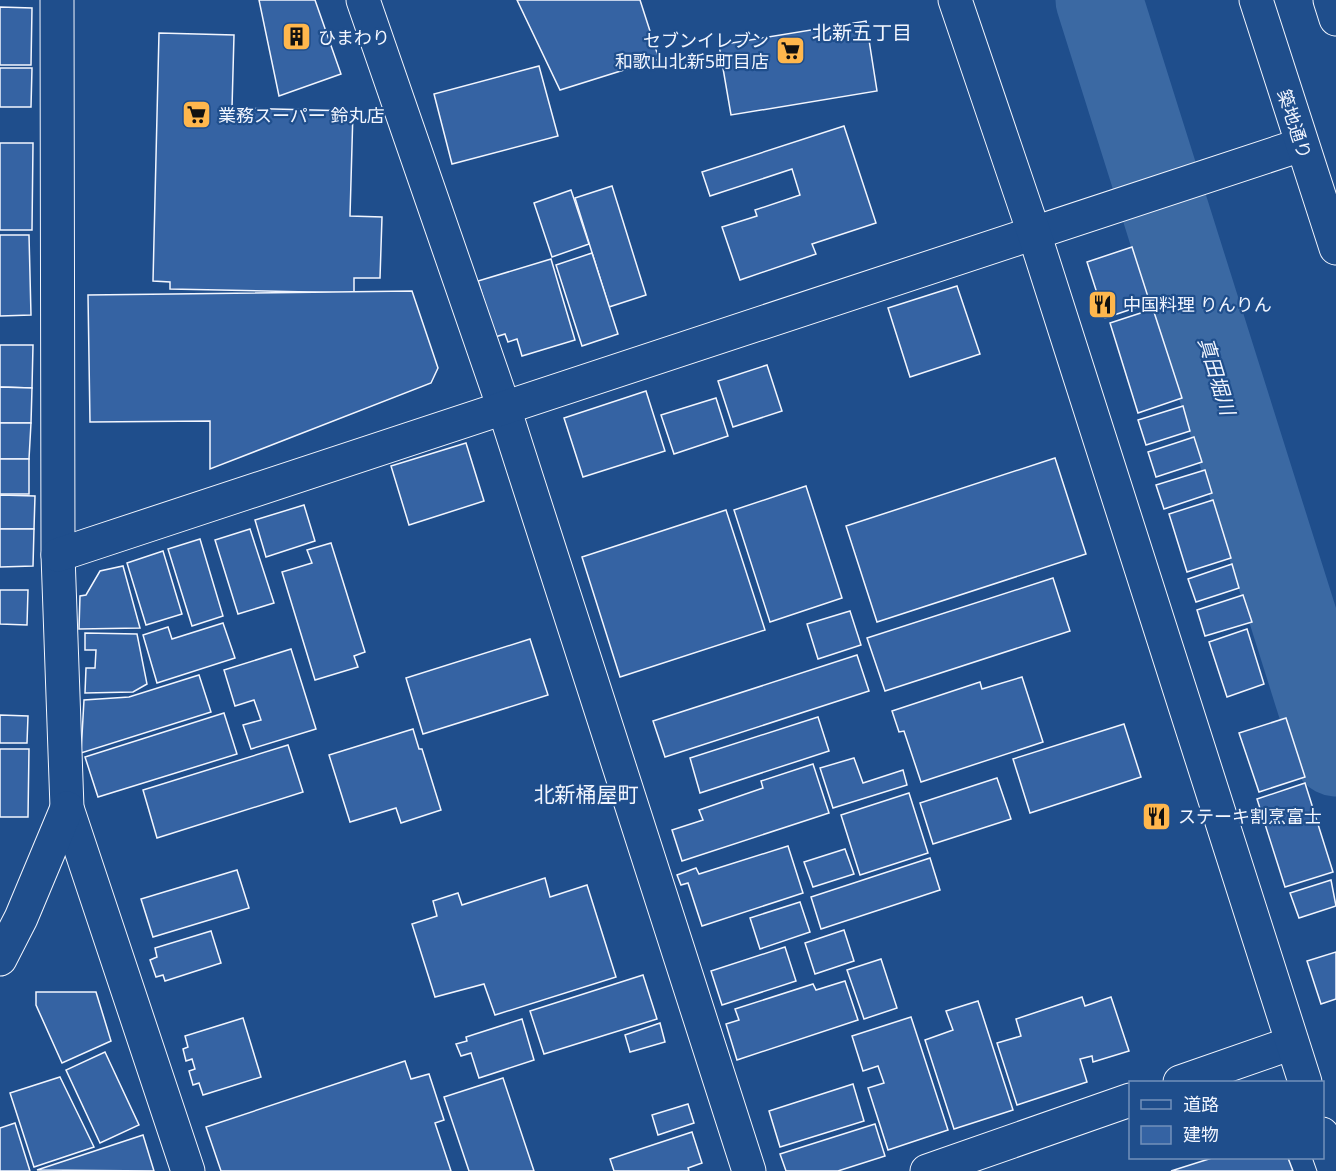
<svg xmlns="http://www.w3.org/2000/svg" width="1336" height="1171" font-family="'Noto Sans','Noto Sans JP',sans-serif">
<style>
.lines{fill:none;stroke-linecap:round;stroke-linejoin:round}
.river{stroke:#3b69a3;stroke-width:87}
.building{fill:#3563a3;stroke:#f2f6ff;stroke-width:1.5}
.minor-casing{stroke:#f2f6ff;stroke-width:35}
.tertiary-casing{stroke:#f2f6ff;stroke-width:35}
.minor{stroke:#1f4e8c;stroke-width:33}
.tertiary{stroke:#1f4e8c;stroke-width:33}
.labels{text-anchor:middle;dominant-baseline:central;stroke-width:4.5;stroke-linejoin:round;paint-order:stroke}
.poi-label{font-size:18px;fill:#f2f6ff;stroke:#1f4e8c;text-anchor:start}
.street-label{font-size:18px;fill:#f2f6ff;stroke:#1f4e8c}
.neighbourhood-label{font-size:20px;fill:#f2f6ff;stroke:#1f4e8c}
.water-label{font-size:20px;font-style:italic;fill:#f2f6ff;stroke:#1f4e8c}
.quarter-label{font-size:21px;fill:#f2f6ff;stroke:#1f4e8c}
</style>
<rect width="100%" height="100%" fill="#1f4e8c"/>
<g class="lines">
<polyline class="river" points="1099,0 1336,753"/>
</g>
<g class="building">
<polygon points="259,0 315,0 341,74 279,96"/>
<polygon points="517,0 640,0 659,59 560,90"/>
<polygon points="0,7 32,8 31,65 0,65"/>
<polygon points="866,21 877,91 731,115 719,45"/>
<polygon points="159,33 234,35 232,108 353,111 350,216 382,217 380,278 354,278 354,293 170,289 170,282 153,281"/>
<polygon points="539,66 558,136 452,164 434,94"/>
<polygon points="0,68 32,68 31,107 0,107"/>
<polygon points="844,126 876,223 812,244 816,254 740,280 722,227 757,216 755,210 800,195 792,169 710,196 702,172"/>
<polygon points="0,143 33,143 32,230 0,230"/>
<polygon points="612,186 646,295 609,307 575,198"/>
<polygon points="571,190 589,244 552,257 534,203"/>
<polygon points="0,235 29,235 31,315 0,316"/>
<polygon points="1132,247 1150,303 1105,318 1087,262"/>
<polygon points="592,253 618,334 582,346 556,265"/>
<polygon points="551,259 575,340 522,356 517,339 508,342 505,334 495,337 478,281"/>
<polygon points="957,286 980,354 910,377 888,308"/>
<polygon points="412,291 438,368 431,383 210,469 210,421 90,422 88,295"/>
<polygon points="1153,309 1182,398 1138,413 1110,323"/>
<polygon points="0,345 33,345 32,388 0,387"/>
<polygon points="767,365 782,411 733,427 718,381"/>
<polygon points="0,387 32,388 31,423 0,423"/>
<polygon points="646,391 665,451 583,477 564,418"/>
<polygon points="716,398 728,436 674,454 661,415"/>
<polygon points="1183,406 1190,431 1146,445 1138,420"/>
<polygon points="0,423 31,423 29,459 0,459"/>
<polygon points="1194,437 1202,462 1156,477 1148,452"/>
<polygon points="466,443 484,501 409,525 391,466"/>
<polygon points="1055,458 1086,554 877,622 846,526"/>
<rect x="0" y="459" width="29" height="35"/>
<polygon points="1205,470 1212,493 1164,509 1156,485"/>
<polygon points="806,486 842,598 770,622 734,510"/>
<polygon points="0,495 35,496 34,529 0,529"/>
<polygon points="1213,500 1231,558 1187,572 1169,514"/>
<polygon points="304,505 315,541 266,557 255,520"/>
<polygon points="726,510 765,630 620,677 582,557"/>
<polygon points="0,529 34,529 33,566 0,567"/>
<polygon points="250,529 274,603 238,614 215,540"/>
<polygon points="200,539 223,616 192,626 168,549"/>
<polygon points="331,543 365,652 354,656 358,667 315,680 282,572 312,563 307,550"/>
<polygon points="163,551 182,614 146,625 127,563"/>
<polygon points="1232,564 1239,588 1196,602 1188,579"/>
<polygon points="123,566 140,628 79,629 80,596 86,595 100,571"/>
<polygon points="1053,578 1070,631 885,691 867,638"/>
<polygon points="0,590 28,590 27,625 0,624"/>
<polygon points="1243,595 1252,622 1205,636 1197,610"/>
<polygon points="850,611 861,645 818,659 807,624"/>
<polygon points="223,623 235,658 157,683 143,635 168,627 172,639"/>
<polygon points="1247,629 1264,684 1227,697 1209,642"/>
<polygon points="85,633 137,634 147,684 133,692 85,693 86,668 95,668 96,650 85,650"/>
<polygon points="530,639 548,695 423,734 406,678"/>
<polygon points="291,649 316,729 251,749 243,725 261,720 254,700 235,706 224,670"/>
<polygon points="857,655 869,691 665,757 653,721"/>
<polygon points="199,675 211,712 81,753 84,700 129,697"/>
<polygon points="1022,677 1043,742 921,782 904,731 899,732 892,711 980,682 982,689"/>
<polygon points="224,713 237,754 98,797 85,757"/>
<polygon points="0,715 28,716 27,743 0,743"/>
<polygon points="818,717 829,751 700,793 690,758"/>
<polygon points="1286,718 1305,777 1259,792 1239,733"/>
<polygon points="1124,724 1141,777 1030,813 1013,759"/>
<polygon points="413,729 419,749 422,749 441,810 401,823 396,808 350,822 329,755"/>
<polygon points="288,745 303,792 157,838 143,790"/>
<polygon points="0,749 29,749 28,817 0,817"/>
<polygon points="854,758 863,783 903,770 907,785 833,808 820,768"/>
<polygon points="813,764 829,813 682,861 672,830 703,820 699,810 763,788 761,781"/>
<polygon points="997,778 1011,819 933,844 920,803"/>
<polygon points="1305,783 1333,872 1285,887 1257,799"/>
<polygon points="909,793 928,853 860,875 841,815"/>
<polygon points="788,846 803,893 702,926 688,883 681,885 677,875 696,868 699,874"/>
<polygon points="845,849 854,874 813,887 804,862"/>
<polygon points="930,858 940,890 821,929 811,897"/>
<polygon points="237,870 249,908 153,937 141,899"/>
<polygon points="545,878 550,897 587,885 616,977 495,1015 484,984 435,997 412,924 437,916 433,901 458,893 462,905"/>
<polygon points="1331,880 1336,906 1299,918 1290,893"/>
<polygon points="800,902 810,932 760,949 750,918"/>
<polygon points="844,930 854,961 815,974 805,943"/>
<polygon points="211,931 221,963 165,981 163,975 156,977 150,960 157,957 155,948"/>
<polygon points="785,947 796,981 722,1005 711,971"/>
<polygon points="1336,952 1336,999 1321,1004 1307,961"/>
<polygon points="881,959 897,1008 864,1019 847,970"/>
<polygon points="643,975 657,1019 544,1054 530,1011"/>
<polygon points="845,981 858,1020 737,1060 726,1024 739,1020 735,1009 813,984 816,990"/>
<polygon points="36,992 96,992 111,1041 62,1063 36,1005"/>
<polygon points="1082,997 1085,1006 1111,997 1129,1051 1093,1062 1092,1056 1080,1059 1087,1082 1017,1105 997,1043 1021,1036 1016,1019"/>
<polygon points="978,1001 1013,1110 954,1129 925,1040 953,1030 946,1011"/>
<polygon points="911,1017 948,1130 888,1150 868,1088 884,1083 878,1066 863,1071 852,1036"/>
<polygon points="243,1018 261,1077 203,1095 199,1083 193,1085 189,1071 195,1069 192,1059 186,1061 183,1049 188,1047 185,1036"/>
<polygon points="522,1019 534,1060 479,1078 471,1053 461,1056 456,1044 467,1041 466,1037"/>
<polygon points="660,1023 665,1042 630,1052 625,1035"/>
<polygon points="105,1052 139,1125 100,1143 66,1070"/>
<polygon points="405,1061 411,1079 429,1074 444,1120 435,1123 451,1171 221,1171 206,1127"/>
<polygon points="60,1077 94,1147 34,1167 10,1093"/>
<polygon points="503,1078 534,1171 469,1171 444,1097"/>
<polygon points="853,1084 864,1121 780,1147 769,1111"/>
<polygon points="688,1104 694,1123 658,1135 652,1115"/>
<polygon points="15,1123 30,1171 0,1171 0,1128"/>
<polygon points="875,1124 885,1156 838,1171 786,1171 780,1154"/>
<polygon points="692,1132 702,1163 688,1168 689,1171 614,1171 610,1159"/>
<polygon points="143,1135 154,1171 37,1170"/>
<polygon points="1212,1158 1288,1158 1293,1171 1171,1171"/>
</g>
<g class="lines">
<defs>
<g id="minor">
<polyline points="57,0 58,555 67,808 188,1171"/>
<polyline points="363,0 504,408 749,1171"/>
<polyline points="58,555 1301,145"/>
<polyline points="0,959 21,918 67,808"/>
<polyline points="1180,1082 1292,1043"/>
<polyline points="927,1171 1130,1100"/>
</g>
<g id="tertiary">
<polyline points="955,0 1034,233 1305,1082"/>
<polyline points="1256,0 1336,248"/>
<polyline points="1330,0 1336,19"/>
<polyline points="1322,1134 1335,1171"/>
</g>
</defs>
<use href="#minor" class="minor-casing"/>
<use href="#tertiary" class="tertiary-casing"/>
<use href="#minor" class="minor"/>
<use href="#tertiary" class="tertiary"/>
</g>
<defs>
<symbol id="building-square" viewBox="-11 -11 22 22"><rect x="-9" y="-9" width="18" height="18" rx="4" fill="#ffb74d" stroke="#1f4e8c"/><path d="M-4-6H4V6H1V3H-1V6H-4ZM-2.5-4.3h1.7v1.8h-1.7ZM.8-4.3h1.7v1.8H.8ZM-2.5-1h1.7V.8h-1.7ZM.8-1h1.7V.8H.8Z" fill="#111"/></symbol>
<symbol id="supermarket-square" viewBox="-11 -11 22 22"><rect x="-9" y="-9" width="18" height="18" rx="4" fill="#ffb74d" stroke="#1f4e8c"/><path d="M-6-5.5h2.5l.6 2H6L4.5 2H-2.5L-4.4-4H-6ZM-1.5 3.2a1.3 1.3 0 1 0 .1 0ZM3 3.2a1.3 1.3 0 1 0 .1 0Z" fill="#111"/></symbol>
<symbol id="restaurant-square" viewBox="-11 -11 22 22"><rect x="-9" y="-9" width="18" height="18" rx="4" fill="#ffb74d" stroke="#1f4e8c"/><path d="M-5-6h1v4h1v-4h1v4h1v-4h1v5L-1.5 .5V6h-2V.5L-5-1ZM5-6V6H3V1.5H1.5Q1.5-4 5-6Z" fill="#111"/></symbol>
</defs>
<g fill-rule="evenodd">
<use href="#building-square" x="280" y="20" width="33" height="33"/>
<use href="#supermarket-square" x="774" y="34" width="33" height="33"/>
<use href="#supermarket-square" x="180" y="98" width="33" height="33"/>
<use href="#restaurant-square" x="1086" y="288" width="33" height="33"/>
<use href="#restaurant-square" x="1140" y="800" width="33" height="33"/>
</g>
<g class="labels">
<g class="poi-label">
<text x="318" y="37">ひまわり</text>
<text x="769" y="40" text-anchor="end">セブンイレブン<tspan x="769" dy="21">和歌山北新5町目店</tspan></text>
<text x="218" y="115">業務スーパー 鈴丸店</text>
<text x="1123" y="304">中国料理 りんりん</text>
<text x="1178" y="816">ステーキ割烹富士</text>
</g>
<g class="street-label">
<text transform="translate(1295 124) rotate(72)">築地通り</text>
</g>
<g class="neighbourhood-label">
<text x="862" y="32">北新五丁目</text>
</g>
<g class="water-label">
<text transform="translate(1217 376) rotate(73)">真田堀川</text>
</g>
<g class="quarter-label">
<text x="586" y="794">北新桶屋町</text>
</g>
</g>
<rect x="1129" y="1081" width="195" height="78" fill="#1f4e8c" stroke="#7391ba" stroke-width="1.5"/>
<rect x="1141" y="1100" width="30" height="9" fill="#1f4e8c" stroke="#7391ba" stroke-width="1.5"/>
<text x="1183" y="1111" font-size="18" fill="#f2f6ff">道路</text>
<rect x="1141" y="1126" width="30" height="18" fill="#3563a3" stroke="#7391ba" stroke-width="1.5"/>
<text x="1183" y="1141" font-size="18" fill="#f2f6ff">建物</text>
</svg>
